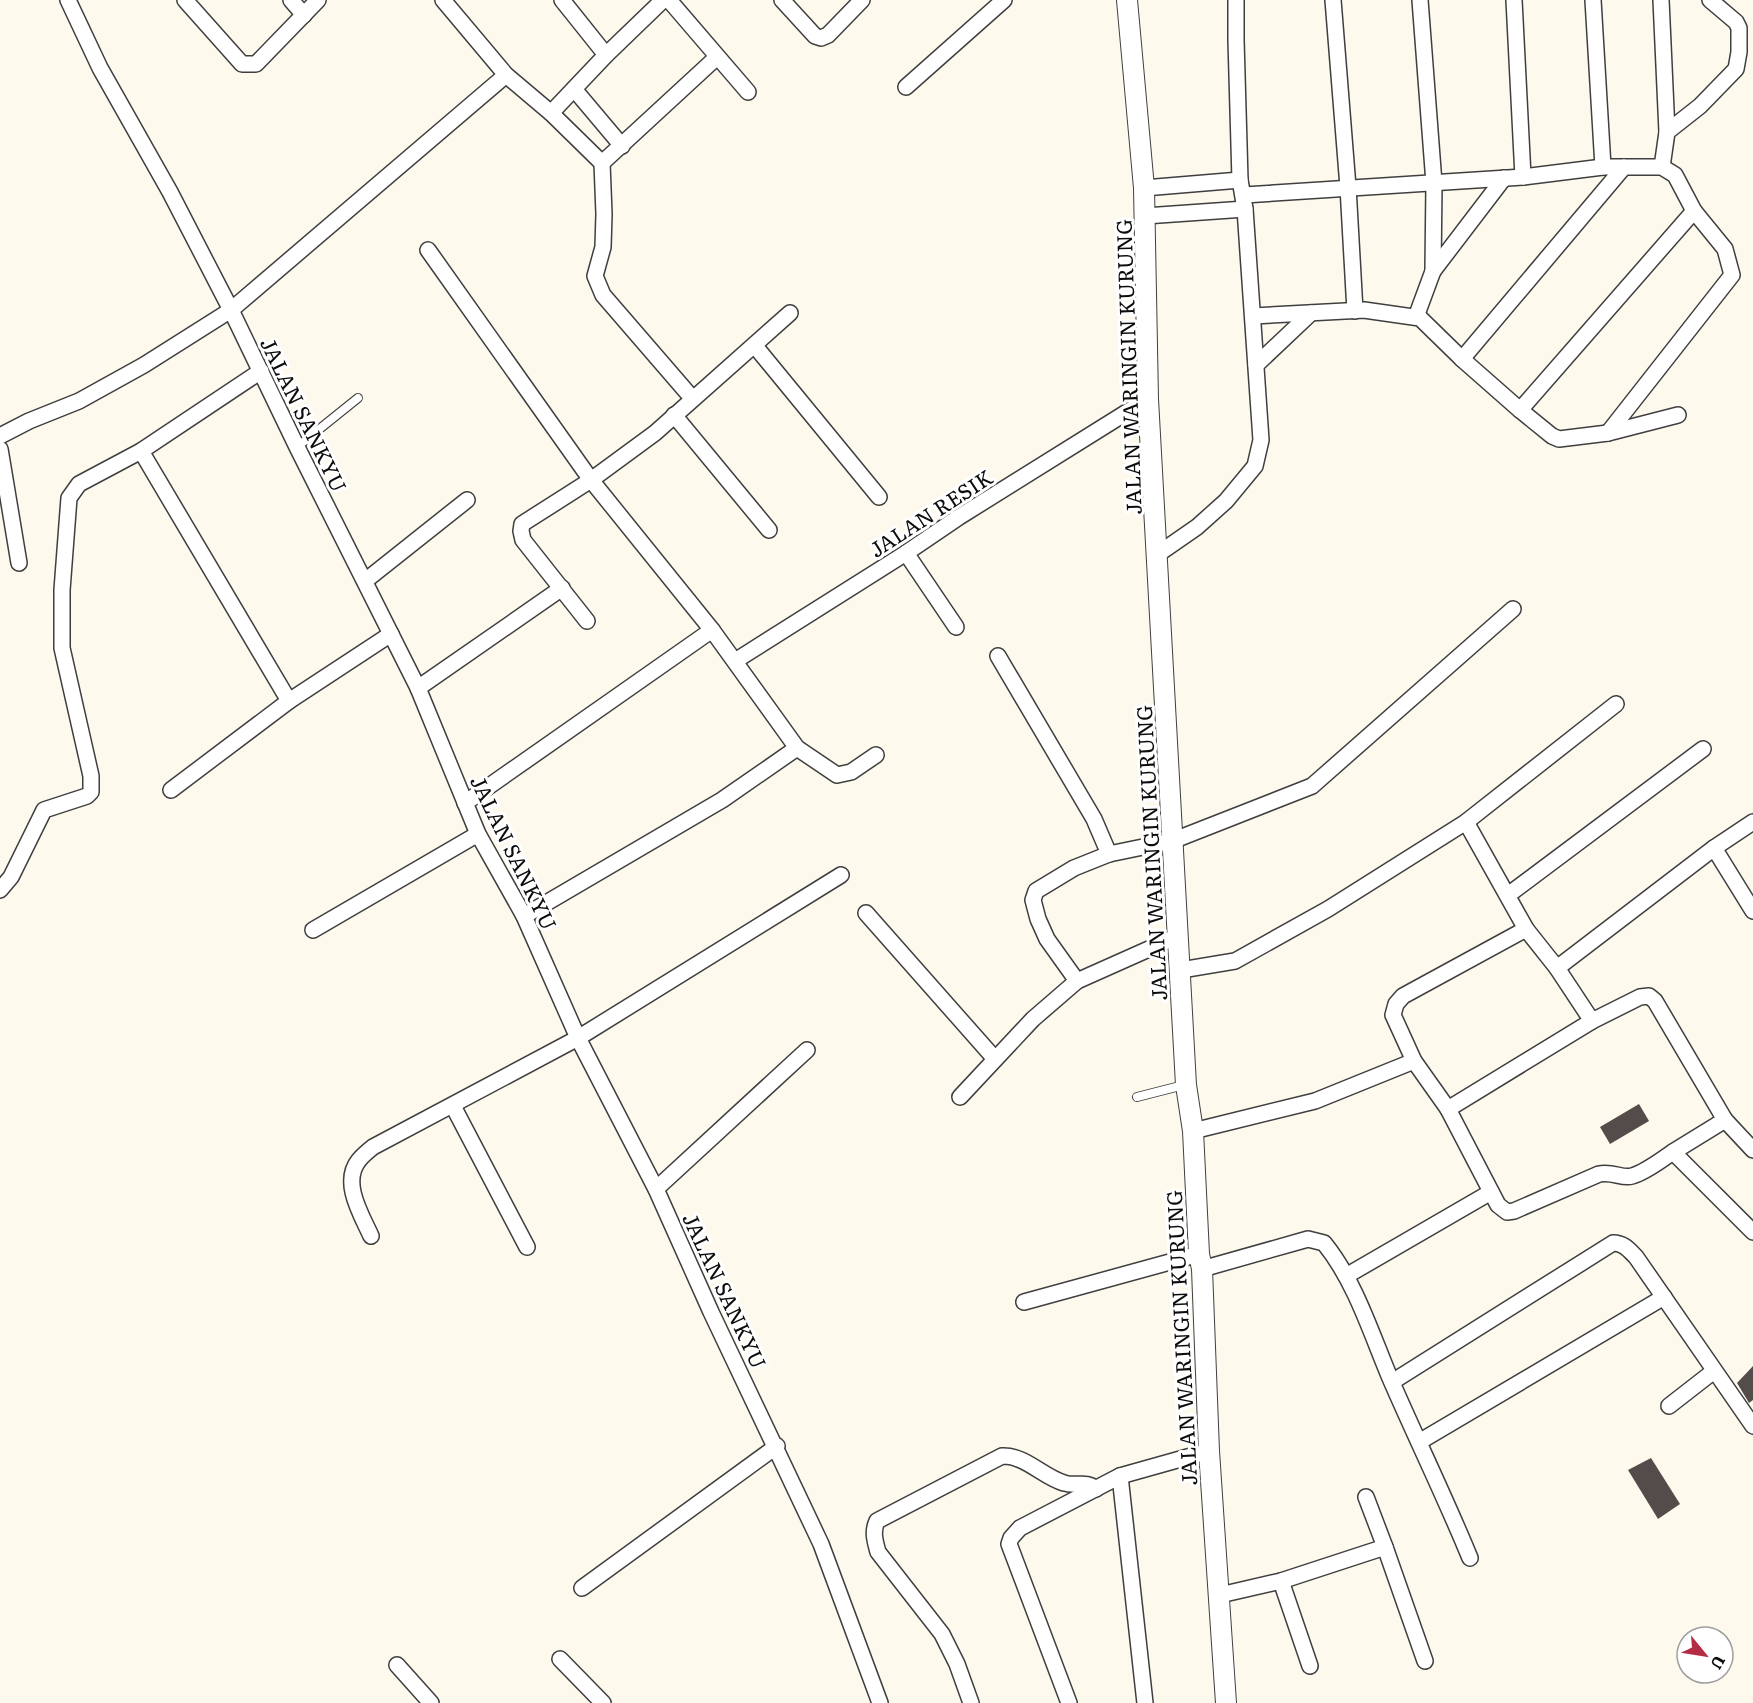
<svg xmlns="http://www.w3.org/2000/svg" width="1753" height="1703" font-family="Literata,serif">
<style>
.building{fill:#544c4a}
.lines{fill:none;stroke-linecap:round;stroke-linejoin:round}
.service-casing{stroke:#3f3f3f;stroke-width:10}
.minor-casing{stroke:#3f3f3f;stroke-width:18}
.tertiary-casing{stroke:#3f3f3f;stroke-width:22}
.service{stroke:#fff;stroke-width:8}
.minor{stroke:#fff;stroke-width:15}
.tertiary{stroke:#fff;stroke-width:20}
.labels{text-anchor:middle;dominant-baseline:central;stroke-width:6;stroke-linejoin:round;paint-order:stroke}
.street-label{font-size:21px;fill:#0c0c0c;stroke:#fff}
</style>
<rect width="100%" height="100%" fill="#fef9ed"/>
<g class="building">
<polygon points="1639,1104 1649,1121 1610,1144 1600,1127"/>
<polygon points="1753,1366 1753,1400 1749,1403 1737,1383"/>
<polygon points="1651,1458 1680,1504 1658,1519 1628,1470"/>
</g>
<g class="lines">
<defs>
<g id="service">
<polyline points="297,447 358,398"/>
<polyline points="1137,1097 1184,1085"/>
</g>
<g id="minor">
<polyline points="68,0 100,68 170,192 231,310 297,447 418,688 478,834 524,916 578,1038 656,1189 711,1312 821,1544 880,1703"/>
<polyline points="185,0 242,64 256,64 318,0"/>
<polyline points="291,0 304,15"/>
<polyline points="443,0 506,75 551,113 602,163"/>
<polyline points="562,0 606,55"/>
<polyline points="669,0 748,92"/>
<polyline points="782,0 815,36 821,38 828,35 862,0"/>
<polyline points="1333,0 1348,187 1355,311"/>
<polyline points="1514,0 1523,177"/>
<polyline points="1593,0 1603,167"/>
<polyline points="1661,0 1667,132"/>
<polyline points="906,87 1004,0"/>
<polyline points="574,89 622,146"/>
<polyline points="551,113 606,55 663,0"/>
<polyline points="1662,167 1667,132 1700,106 1736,69 1739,52 1739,28 1736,22 1710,0"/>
<polyline points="1144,188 1240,180"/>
<polyline points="1244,195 1523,177 1603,167 1662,167 1675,175 1694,211 1725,249 1732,275 1608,433"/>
<polyline points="1145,216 1245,209"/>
<polyline points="428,250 591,480 712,630 797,748 837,775 851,772 876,755"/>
<polyline points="1433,271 1504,178"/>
<polyline points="1253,316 1364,310 1420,318 1462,359 1520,410 1552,436 1559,439 1608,433 1678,415"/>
<polyline points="1416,317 1433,271 1434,183 1420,0"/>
<polyline points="755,346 879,497"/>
<polyline points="1462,359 1624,167"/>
<polyline points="1256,365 1311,313"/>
<polyline points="692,398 603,295 595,276 603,247 604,214 602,163 717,57"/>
<polyline points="1520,410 1694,211"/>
<polyline points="674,415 769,530"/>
<polyline points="0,436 29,421 79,401 144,365 231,310 506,75"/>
<polyline points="0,449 19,563"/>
<polyline points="141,451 289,701 391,634"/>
<polyline points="906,553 956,627"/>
<polyline points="1158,554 1197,527 1226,501 1255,466 1261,440 1245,209 1240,180 1236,40 1236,0"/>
<polyline points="365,581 467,500"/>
<polyline points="587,621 523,540 521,531 522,524 591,480 655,433 790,313"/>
<polyline points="998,656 1094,819 1109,854"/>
<polyline points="735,661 906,553 959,517 1148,399"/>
<polyline points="418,688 562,588"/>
<polyline points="171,790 289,701"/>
<polyline points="465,803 712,630"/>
<polyline points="1466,822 1616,704"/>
<polyline points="1714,848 1753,911"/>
<polyline points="0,890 11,877 44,810 87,796 91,792 91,776 62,648 62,590 69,498 79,484 141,451 261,371"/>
<polyline points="1508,895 1703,749"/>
<polyline points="866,913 995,1059"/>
<polyline points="524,916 722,800 797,748"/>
<polyline points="313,930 478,834"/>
<polyline points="1557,968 1714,848 1753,822"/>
<polyline points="1181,970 1235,961 1328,909 1466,822 1526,929 1557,968 1592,1021 1640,997 1649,996 1655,1001 1725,1120 1673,1152 1753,1232"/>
<polyline points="1077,981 1047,939 1038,919 1033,900 1036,891 1074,868 1109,854 1172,841 1312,786 1513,609"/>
<path d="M 1592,1021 L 1448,1109 L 1498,1205 L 1507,1212 L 1514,1211 L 1599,1174 C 1613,1171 1622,1179 1632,1176 C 1646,1172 1661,1160 1673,1152"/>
<polyline points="960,1097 1033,1019 1077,981 1178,936"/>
<polyline points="453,1106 527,1247"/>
<polyline points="1448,1109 1414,1061 1393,1015 1396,1004 1403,996 1526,929"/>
<polyline points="1725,1120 1753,1150"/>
<polyline points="1193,1131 1315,1101 1414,1061"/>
<polyline points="656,1189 807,1050"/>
<path d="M 371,1236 C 361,1214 341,1182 359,1160 C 363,1155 368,1151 373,1147 L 578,1038 L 841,875"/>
<path d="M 1202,1269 L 1308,1239 L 1324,1243 C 1355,1281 1371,1333 1390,1378 C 1416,1438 1445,1497 1470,1558"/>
<polyline points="1346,1276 1491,1192"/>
<polyline points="1024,1302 1199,1254"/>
<path d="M 1392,1382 L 1613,1243 C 1624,1243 1629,1250 1636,1257 L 1753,1426"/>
<polyline points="1669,1406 1714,1371"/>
<polyline points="1419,1442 1664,1297"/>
<polyline points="1120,1476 1145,1703"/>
<polyline points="1366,1497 1385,1547"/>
<polyline points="1281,1581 1310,1666"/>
<polyline points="582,1588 777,1446"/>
<polyline points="1220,1595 1281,1581 1385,1547 1425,1661"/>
<polyline points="560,1659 603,1703"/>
<polyline points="397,1665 431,1703"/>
<path d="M 971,1703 L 957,1664 L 942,1634 L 878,1552 C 875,1541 872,1532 877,1521 L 1002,1456 C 1025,1455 1043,1477 1064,1483 C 1076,1487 1086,1480 1096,1489"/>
<polyline points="1069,1703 1009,1544 1011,1538 1020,1528 1120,1476 1209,1451"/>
</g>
<polyline id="tertiary" points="1127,0 1144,188 1148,399 1186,1085 1193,1131 1199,1254 1202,1269 1209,1451 1226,1703"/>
</defs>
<use href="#service" class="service-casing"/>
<use href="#minor" class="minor-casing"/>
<use href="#tertiary" class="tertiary-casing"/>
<use href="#service" class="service"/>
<use href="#minor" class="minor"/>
<use href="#tertiary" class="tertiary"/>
</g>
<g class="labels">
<g class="street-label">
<text transform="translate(1127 367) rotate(-92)">JALAN WARINGIN KURUNG</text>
<text transform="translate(305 414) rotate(64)">JALAN SANKYU</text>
<text transform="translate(930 512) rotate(-33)">JALAN RESIK</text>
<text transform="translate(515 852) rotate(64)">JALAN SANKYU</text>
<text transform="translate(1150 853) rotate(-93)">JALAN WARINGIN KURUNG</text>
<text transform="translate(726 1290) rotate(65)">JALAN SANKYU</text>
<text transform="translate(1180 1338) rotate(-93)">JALAN WARINGIN KURUNG</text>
</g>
</g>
<g transform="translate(1705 1655) rotate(120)"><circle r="28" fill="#ffffff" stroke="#9e9e9e" stroke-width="1.5"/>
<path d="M0-4.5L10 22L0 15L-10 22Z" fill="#b42d44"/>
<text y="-9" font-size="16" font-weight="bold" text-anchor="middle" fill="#0c0c0c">U</text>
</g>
</svg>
